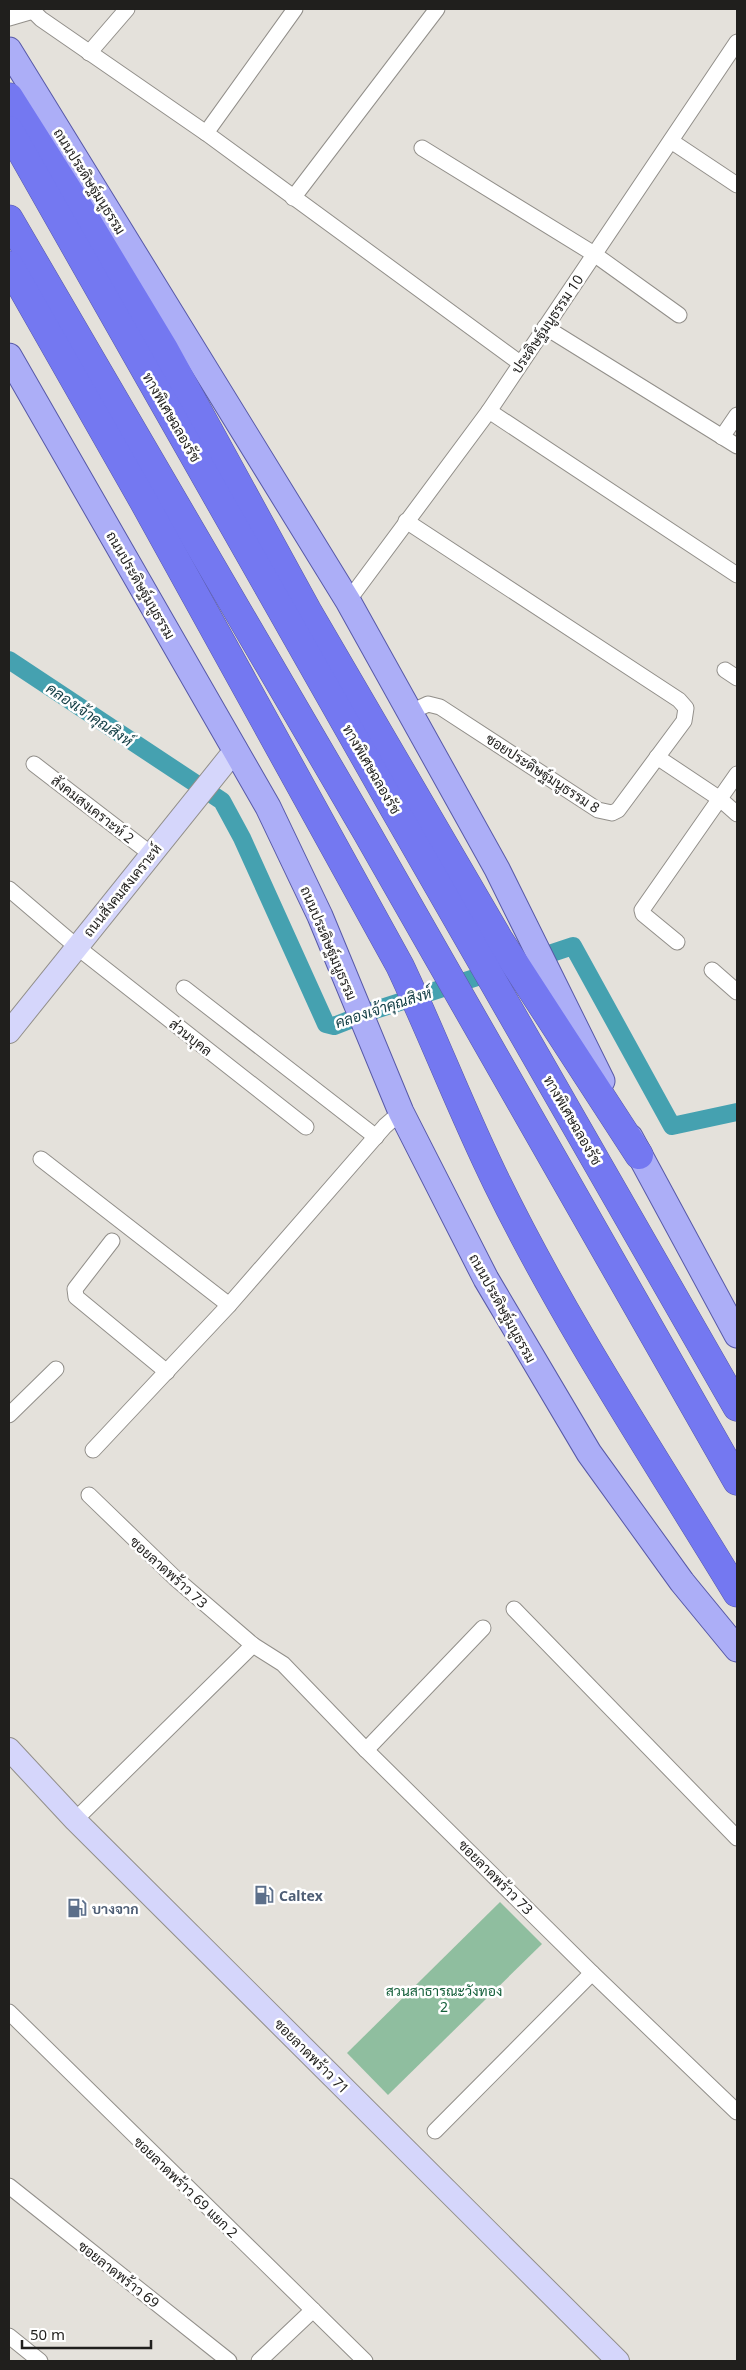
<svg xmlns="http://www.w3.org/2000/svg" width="746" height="2370" font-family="'Noto Sans',Sarabun,sans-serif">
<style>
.green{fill:#8fbe9f}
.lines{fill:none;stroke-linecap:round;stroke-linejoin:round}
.canal{stroke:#45a1b0;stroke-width:18}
.street-casing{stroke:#928f8a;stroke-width:17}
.secondary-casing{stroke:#928f8a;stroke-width:24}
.primary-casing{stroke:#5759a7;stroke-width:27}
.highway-casing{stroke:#5759a7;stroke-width:29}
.street{stroke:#fff;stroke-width:15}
.secondary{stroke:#d5d6fb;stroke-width:22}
.primary{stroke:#acaef7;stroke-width:25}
.highway{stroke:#7478f1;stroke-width:28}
.labels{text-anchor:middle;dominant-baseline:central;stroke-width:5;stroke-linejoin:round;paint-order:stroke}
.street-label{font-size:14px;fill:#201f1d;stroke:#fff}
.service-label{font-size:14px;font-weight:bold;fill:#4e5e75;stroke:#fff;text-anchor:start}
.park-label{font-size:14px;fill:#145f3a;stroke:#fff}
.water-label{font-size:15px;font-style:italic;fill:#133e45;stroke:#fff}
</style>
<rect width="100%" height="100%" fill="#e4e1db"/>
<polygon class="green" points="500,1902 542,1944 388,2095 347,2053"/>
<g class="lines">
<g class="canal">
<polyline points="9,660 222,801 242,838 326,1024 334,1026 375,1010 496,971"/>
<polyline points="531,960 573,946 672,1126 737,1112"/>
</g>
<defs>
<g id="street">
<polyline points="33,11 41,19 206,133 520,363"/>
<polyline points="9,18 33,11"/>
<polyline points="89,53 127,9"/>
<polyline points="206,133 295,9"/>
<polyline points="671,141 737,185"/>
<polyline points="422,148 594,254 679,315"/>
<polyline points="293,198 437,9"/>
<polyline points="545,327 737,446"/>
<polyline points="489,411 737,575"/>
<polyline points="722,437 737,415"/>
<polyline points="406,521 679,700 686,708 684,721 618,810 612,813 598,810 440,707 428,704 411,712"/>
<polyline points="348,601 489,411 737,42"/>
<polyline points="725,670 737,678"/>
<polyline points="657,757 720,799 737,814"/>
<polyline points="34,764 151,854"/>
<polyline points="9,889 77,947 306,1127"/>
<polyline points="677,942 643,914 642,910 737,774"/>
<polyline points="712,970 737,992"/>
<polyline points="184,988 376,1137"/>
<polyline points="41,1159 229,1305"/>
<polyline points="112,1241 75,1289 76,1297 167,1372"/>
<polyline points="9,1415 56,1369"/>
<polyline points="93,1450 229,1305 385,1126 401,1112"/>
<polyline points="89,1495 175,1578 253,1645 283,1664 366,1750 592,1973 737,2112"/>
<polyline points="514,1609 737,1838"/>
<polyline points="366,1750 483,1628"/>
<polyline points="75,1820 253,1645"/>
<polyline points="9,2012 365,2361"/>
<polyline points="435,2131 592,1973"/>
<polyline points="9,2186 229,2361"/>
<polyline points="9,2336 40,2361"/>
<polyline points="259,2361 313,2310"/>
</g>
<g id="secondary">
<polyline points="9,1032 236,749"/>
<polyline points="9,1749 75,1820 618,2361"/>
</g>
<g id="primary">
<polyline points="9,50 348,601 497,869 602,1081"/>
<polyline points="9,356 268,807 320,916 401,1112 486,1279 589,1453 682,1582 737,1649"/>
<polyline points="630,1137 737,1335"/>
</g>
<g id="highway">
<polyline points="9,97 76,203 164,349 307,610 500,941 639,1155"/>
<polyline points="9,130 393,807 737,1407"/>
<polyline points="9,219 366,831 737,1481"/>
<path d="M 9,265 L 145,504 L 400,966 C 434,1038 462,1112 497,1183 C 567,1326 655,1458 737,1593"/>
</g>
</defs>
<use href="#street" class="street-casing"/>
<use href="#secondary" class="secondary-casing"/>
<use href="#primary" class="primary-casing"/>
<use href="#highway" class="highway-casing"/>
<use href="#street" class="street"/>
<use href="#secondary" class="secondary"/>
<use href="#primary" class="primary"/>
<use href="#highway" class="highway"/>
</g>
<defs>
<symbol id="fuel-bare" viewBox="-9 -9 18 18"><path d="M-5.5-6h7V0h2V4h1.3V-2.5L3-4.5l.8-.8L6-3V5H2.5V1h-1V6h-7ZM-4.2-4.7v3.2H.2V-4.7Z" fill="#5c6f8a" stroke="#fff" stroke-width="2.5" paint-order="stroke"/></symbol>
</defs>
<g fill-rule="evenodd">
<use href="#fuel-bare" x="250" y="1881" width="28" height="28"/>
<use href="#fuel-bare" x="63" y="1894" width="28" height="28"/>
</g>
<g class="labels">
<g class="street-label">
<text transform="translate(90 181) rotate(58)">ถนนประดิษฐ์มนูธรรม</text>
<text transform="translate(547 324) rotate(-56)">ประดิษฐ์มนูธรรม 10</text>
<text transform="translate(172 417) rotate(60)">ทางพิเศษฉลองรัช</text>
<text transform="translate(141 585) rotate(60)">ถนนประดิษฐ์มนูธรรม</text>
<text transform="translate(372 769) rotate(60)">ทางพิเศษฉลองรัช</text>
<text transform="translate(543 773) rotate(33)">ซอยประดิษฐ์มนูธรรม 8</text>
<text transform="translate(93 809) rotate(38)">สังคมสงเคราะห์ 2</text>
<text transform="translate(122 890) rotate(-51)">ถนนสังคมสงเคราะห์</text>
<text transform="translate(329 943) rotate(67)">ถนนประดิษฐ์มนูธรรม</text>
<text transform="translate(191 1037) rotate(38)">ส่วนบุคล</text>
<text transform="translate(573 1120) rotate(60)">ทางพิเศษฉลองรัช</text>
<text transform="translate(503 1308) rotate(61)">ถนนประดิษฐ์มนูธรรม</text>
<text transform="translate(169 1572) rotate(42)">ซอยลาดพร้าว 73</text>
<text transform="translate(496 1877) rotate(45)">ซอยลาดพร้าว 73</text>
<text transform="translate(312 2056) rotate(45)">ซอยลาดพร้าว 71</text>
<text transform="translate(186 2187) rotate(44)">ซอยลาดพร้าว 69 แยก 2</text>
<text transform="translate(119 2274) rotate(38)">ซอยลาดพร้าว 69</text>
</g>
<g class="service-label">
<text x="279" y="1895">Caltex</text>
<text x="92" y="1908">บางจาก</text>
</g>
<g class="park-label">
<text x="444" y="1990">สวนสาธารณะวังทอง<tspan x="444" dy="16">2</tspan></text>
</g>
<g class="water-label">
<text transform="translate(90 714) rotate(34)">คลองเจ้าคุณสิงห์</text>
<text transform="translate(383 1007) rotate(-18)">คลองเจ้าคุณสิงห์</text>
</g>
</g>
<rect width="746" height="2370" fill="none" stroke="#201f1d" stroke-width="20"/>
<path d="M22 2340v8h129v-8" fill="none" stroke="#201f1d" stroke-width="2.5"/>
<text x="30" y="2340" font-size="15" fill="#201f1d" stroke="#ffffff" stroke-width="4" paint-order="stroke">50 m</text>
</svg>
